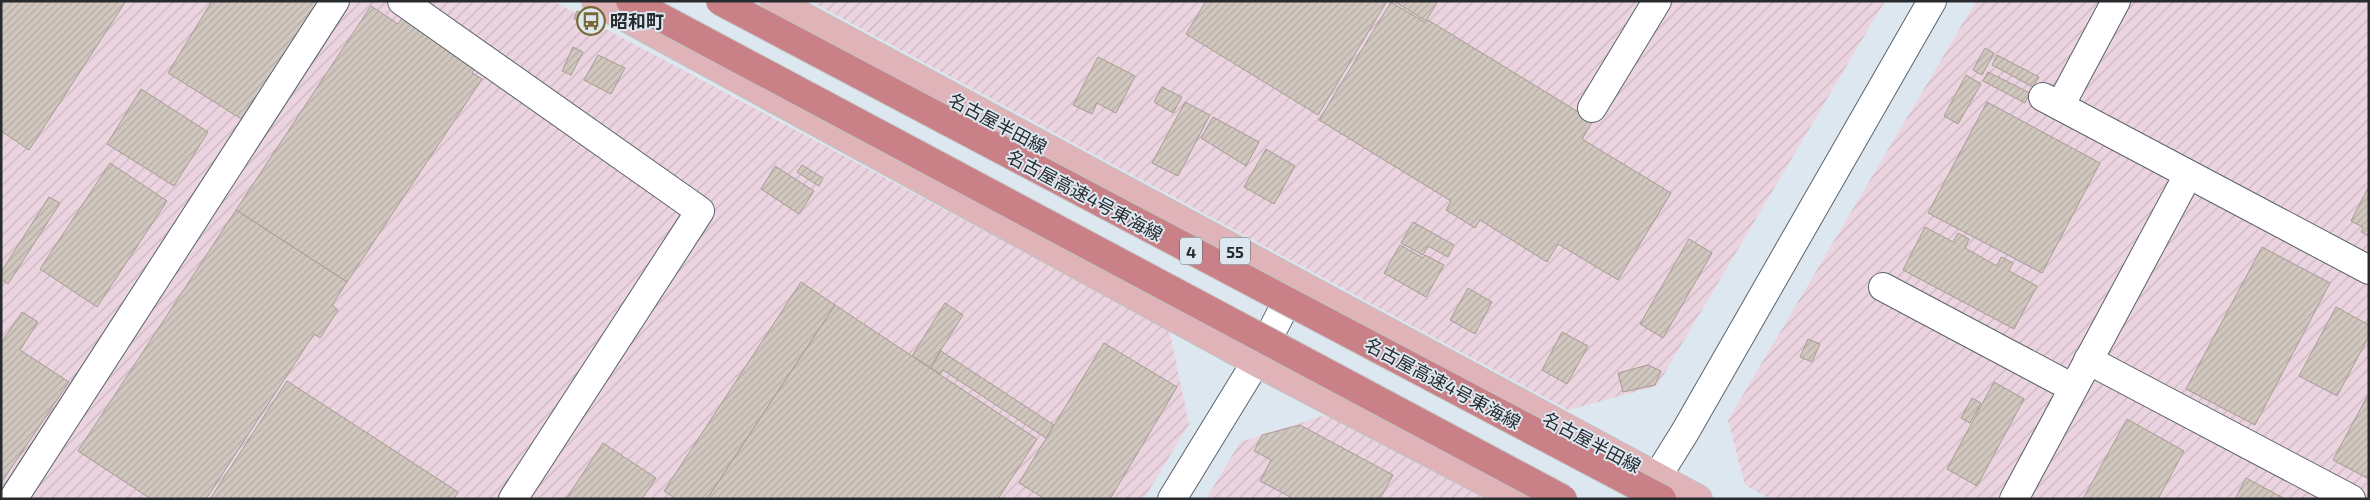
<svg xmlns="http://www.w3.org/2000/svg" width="2370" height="500" font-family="'Exo 2','Noto Sans JP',sans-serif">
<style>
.industrial{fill:url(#industrial-furrows)}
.building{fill:url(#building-hatch);stroke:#a69c94}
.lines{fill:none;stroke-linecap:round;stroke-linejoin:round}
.minor-casing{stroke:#5a636b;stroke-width:30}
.major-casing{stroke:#c3c4c4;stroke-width:30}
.minor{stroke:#fff;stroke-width:28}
.major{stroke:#dfb3b7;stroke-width:28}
.highway-bridge-casing{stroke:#c3c4c4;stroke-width:30;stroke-linecap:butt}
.highway-bridge{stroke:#ca8087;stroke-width:28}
.labels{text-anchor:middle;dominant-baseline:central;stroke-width:4;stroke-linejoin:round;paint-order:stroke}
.shield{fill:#dde7f0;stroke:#5e6368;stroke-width:1}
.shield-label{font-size:16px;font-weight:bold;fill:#272b2e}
.poi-label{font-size:18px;font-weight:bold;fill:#272b2e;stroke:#dde7f0;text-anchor:start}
.street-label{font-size:18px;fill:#272b2e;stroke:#dde7f0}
</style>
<defs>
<pattern id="industrial-furrows" width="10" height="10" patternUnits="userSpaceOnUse" patternTransform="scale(1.25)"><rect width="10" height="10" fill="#ebd4e0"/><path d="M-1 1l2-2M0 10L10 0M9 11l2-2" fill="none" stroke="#cab6c0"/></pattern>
<pattern id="building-hatch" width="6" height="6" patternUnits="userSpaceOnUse" patternTransform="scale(1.25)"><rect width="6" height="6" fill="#d1c7bf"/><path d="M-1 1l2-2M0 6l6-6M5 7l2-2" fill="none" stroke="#b3aba4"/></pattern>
</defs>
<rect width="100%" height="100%" fill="#dde7f0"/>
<g class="industrial">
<polygon points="1,1 553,1 1169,329 1189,424 1144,499 1,499"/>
<polygon points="810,1 1885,1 1657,386 1568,410"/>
<polygon points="1976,1 2369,1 2369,499 1771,499 1745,485 1728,420"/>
<polygon points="1329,414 1486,499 1206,499 1240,442"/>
</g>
<g class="building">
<polygon points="1,1 126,1 29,150 1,131"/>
<polygon points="212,1 318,1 243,120 168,73"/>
<polygon points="1206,1 1387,1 1318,115 1186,34"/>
<polygon points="1394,1 1438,1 1426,21"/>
<polygon points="1391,2 1426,23 1428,20 1593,121 1582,139 1671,193 1618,280 1558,244 1547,262 1480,220 1475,228 1446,210 1451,201 1319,120"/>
<polygon points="371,6 398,24 407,11 480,59 472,73 482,79 347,282 236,210"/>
<polygon points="577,11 594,20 591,27 574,19"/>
<polygon points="573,47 583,52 571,75 562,71"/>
<polygon points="1985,48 1994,53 1982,75 1973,70"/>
<polygon points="598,55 625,68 611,94 584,80"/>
<polygon points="1997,55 2039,77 2033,87 1992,65"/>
<polygon points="1098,57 1135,76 1116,113 1097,103 1092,114 1073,105"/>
<polygon points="1988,72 2030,93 2025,103 1983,81"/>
<polygon points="1966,75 1981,84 1958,124 1944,116"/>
<polygon points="1162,87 1182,97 1173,113 1154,102"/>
<polygon points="141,89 208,132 174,186 107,144"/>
<polygon points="1185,102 1210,115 1178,176 1152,163"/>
<polygon points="1987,102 2100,163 2042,273 1928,213"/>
<polygon points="1213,117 1259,142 1246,166 1201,138"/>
<polygon points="1266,149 1295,166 1274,204 1244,187"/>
<polygon points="110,163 167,201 97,307 40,269"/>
<polygon points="802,165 823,178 819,186 797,172"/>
<polygon points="775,166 814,191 799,214 761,189"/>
<polygon points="2369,186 2369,236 2361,232 2363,227 2351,221"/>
<polygon points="49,197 60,203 8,284 1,279 1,272"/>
<polygon points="236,210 347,282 332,305 338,310 320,338 314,334 206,499 151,499 78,451"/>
<polygon points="1413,222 1454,245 1448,257 1428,246 1423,255 1401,243"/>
<polygon points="1925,227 1953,242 1958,233 1969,239 1965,248 1997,266 2001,257 2013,263 2009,271 2037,286 2014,329 1903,270"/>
<polygon points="1689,239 1712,253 1663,338 1640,324"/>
<polygon points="1400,245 1423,258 1425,255 1444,265 1426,297 1384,273"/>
<polygon points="2262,247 2330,283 2255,425 2186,389"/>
<polygon points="801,282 835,305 707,499 676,499 664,491"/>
<polygon points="1468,288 1492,302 1475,334 1450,320"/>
<polygon points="945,303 963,315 930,367 912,356"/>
<polygon points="835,305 1037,439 998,499 707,499"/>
<polygon points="2336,307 2369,325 2369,336 2337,396 2299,376"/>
<polygon points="22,312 38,322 20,350 69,382 1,483 1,343"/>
<polygon points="1562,332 1588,346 1567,384 1542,370"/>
<polygon points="1808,339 1820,344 1812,362 1800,357"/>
<polygon points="1104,343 1177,387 1110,499 1045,499 1019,483"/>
<polygon points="941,351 1054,425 1046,438 943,370 940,374 931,368"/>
<polygon points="1648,365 1661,371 1655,385 1623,392 1618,373"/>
<polygon points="287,381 458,492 454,499 210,499"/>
<polygon points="1994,382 2024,399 1977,486 1947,469"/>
<polygon points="2369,393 2369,479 2333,460"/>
<polygon points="1972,398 1981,403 1970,423 1961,418"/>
<polygon points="2127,419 2184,451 2158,499 2083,499"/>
<polygon points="1300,425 1393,475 1380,499 1294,499 1260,481 1271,460 1254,451 1262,435"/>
<polygon points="603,443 656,478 642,499 566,499"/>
<polygon points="2246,478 2285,499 2235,499"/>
</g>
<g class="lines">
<defs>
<g id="minor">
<polyline points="402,1 700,211 513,499"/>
<polyline points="2043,97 2369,270"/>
<polyline points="2060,106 2116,1"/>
<polyline points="1592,108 1657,1"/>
<polyline points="1883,287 2073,388"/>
<polyline points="2088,360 2351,499"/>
<polyline points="1657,477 1685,432 1932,1"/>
<polyline points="13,499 335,1"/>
<polyline points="1172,499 1256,362 1296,284"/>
<polyline points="2014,499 2188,175"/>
</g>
<g id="major">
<polyline points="596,1 1256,362 1518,499"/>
<polyline points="774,1 1698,499"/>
</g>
</defs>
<use href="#minor" class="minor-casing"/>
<use href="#major" class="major-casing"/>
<use href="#minor" class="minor"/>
<use href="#major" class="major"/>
<defs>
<g id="highway-bridge">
<polyline points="630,1 1563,499"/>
<polyline points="720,1 1662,499"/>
</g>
</defs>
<use href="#highway-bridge" class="highway-bridge-casing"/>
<use href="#highway-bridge" class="highway-bridge"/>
</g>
<defs>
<symbol id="bus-ring" viewBox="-11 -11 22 22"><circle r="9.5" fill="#dde7f0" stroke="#776835" stroke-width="1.5"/><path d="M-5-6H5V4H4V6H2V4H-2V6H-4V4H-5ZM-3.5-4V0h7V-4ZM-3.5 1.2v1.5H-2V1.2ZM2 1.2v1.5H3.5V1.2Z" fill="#776835"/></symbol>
</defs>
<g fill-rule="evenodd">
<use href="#bus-ring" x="575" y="5" width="32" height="32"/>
</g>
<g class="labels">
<g class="shield">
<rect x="1180" y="237.5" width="22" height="27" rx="4"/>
<rect x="1220" y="237.5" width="30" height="27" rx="4"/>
</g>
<g class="shield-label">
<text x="1191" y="251">4</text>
<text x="1235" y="251">55</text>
</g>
<g class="poi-label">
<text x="610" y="21">昭和町</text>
</g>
<g class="street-label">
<text transform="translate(998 123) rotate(28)">名古屋半田線</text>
<text transform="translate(1085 195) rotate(28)">名古屋高速4号東海線</text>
<text transform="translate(1443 383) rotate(28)">名古屋高速4号東海線</text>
<text transform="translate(1592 442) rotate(28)">名古屋半田線</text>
</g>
</g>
<rect width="2370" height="500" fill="none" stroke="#272b2e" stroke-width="5"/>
</svg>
